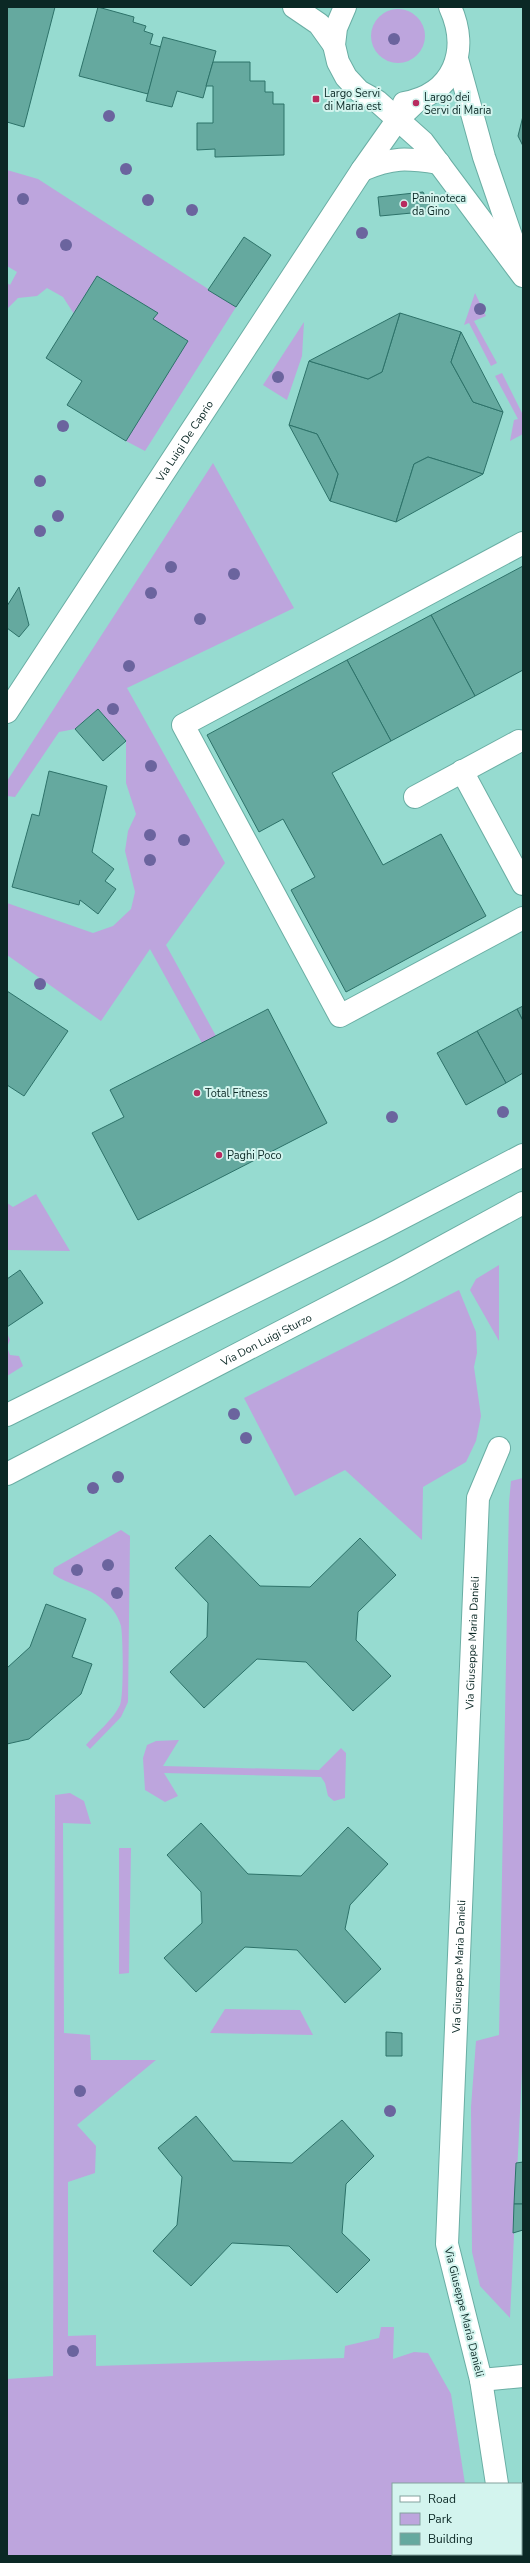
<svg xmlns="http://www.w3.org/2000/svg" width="530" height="2563" font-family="'Nunito Sans',sans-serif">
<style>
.green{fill:#bda5dd}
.building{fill:#65a99f;stroke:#2d7269}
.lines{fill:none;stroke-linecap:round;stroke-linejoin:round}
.minor-casing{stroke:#6aaea4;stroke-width:24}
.minor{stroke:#fff;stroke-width:22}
.tree{fill:#6b649e}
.poi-dot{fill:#b82b5f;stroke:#d3f4ee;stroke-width:1.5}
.labels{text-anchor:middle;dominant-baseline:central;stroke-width:4;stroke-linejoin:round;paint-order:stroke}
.poi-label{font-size:11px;fill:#0b2825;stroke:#d3f4ee;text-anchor:start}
.street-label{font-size:11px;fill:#0b2825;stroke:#d3f4ee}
</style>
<rect width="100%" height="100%" fill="#96dbd0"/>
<g class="green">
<circle cx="398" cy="36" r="27"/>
<polygon points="7,170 38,179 236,307 145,451 126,441 153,319 157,313 98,276 74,314 63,297 47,288 37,296 18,298 7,309 7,283 10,285 17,272 7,266"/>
<polygon points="475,293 486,316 474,321 497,363 491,366 469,323 464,325"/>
<polygon points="304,322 302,356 287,400 263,385"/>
<polygon points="502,373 523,415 523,434 510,441 514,420 518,419 495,376"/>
<polygon points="213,463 294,608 127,688 225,863 166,945 216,1036 202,1043 150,949 101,1021 7,955 7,903 93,933 113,926 131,909 135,892 125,851 128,831 136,814 126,783 126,741 98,709 75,729 59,732 15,797 7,796 7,781"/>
<polygon points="36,1194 70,1251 7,1250 7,1203 13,1207"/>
<polygon points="499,1265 499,1341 470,1290 476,1279"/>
<polygon points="459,1290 476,1332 477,1353 474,1367 481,1416 476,1441 466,1462 423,1487 422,1540 345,1470 295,1496 244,1398"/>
<polygon points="7,1333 10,1340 7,1347 10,1355 19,1356 23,1366 7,1376"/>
<polygon points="523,1478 523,2050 510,2318 480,2286 472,2252 471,2107 476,2041 499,2035 509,1503 511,1481"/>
<path d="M 121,1530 L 130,1536 L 128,1702 L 121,1717 L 90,1749 L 86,1745 C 96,1733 113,1720 120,1705 C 124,1696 123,1637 121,1626 C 118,1615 111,1606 102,1599 C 88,1587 68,1585 53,1574 L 54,1568 Z"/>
<polygon points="179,1740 163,1766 319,1770 341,1748 346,1753 345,1798 334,1801 328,1796 325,1783 321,1777 164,1773 178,1796 165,1802 145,1790 143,1758 147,1745 156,1741"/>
<polygon points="70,1793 84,1801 91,1824 63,1823 64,2033 90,2035 91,2060 156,2060 77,2125 96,2146 95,2173 68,2182 68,2336 96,2335 96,2366 344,2358 345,2346 379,2338 381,2327 394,2327 393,2359 414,2352 428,2353 451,2394 465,2484 393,2484 393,2554 475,2554 475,2556 7,2556 7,2379 53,2376 55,1795"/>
<polygon points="119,1848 131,1848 129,1973 119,1974"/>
<polygon points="225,2009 300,2010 313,2035 210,2033"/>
</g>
<g class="building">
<polygon points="7,7 55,7 24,127 7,122"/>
<polygon points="98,7 134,17 133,22 146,26 144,31 153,34 150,44 161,47 148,94 79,76"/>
<polygon points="163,37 216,51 203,98 177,91 172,107 146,101"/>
<polygon points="213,62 250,62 250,81 265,81 265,92 273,92 273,104 284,104 284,155 215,157 215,149 197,150 197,123 213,123 213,86 206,86"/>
<polygon points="523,116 523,146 518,136"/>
<polygon points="423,192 433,211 380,216 378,197"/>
<polygon points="244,237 271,255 236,307 208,290"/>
<polygon points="97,276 158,313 153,319 188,341 126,441 67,405 82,381 46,358"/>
<polygon points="400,313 461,332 451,362 473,402 503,412 483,474 428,457 414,464 396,522 330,501 338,474 317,434 289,425 309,361 368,379 382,372"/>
<polygon points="400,313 382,372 368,379 309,361"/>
<polygon points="461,332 478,364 503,412 473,402 451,362"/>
<polygon points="289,425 317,434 338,474 330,501"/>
<polygon points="428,457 483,474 396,522 414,464"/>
<polygon points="523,566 523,670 475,696 431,615"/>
<polygon points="19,587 29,625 19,637 7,628 7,606"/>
<polygon points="431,615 475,696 391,741 347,660"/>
<polygon points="347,660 391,741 332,773 383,865 441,834 486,916 346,992 291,890 315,877 283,819 259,832 207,735"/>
<polygon points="98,709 126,741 103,761 75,729"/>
<polygon points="49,771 107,786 92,852 114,869 105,881 116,889 98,914 80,900 79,905 12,887 32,814 39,816"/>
<polygon points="7,991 68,1031 24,1096 7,1085"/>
<polygon points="523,1006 523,1021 517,1009"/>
<polygon points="268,1009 327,1123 138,1220 92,1133 124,1117 110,1090"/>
<polygon points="517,1009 523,1021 523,1073 506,1083 477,1031"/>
<polygon points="477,1031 506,1083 466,1105 437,1053"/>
<polygon points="20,1270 43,1303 7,1327 7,1279"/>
<polygon points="210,1535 260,1586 310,1587 360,1538 396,1575 358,1612 356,1640 391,1676 353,1711 306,1662 257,1659 204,1708 170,1672 207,1637 208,1603 175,1568"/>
<polygon points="46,1604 86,1619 72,1657 92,1664 81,1694 29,1739 7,1744 7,1668 30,1647"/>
<polygon points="201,1823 248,1874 301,1876 348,1827 388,1864 350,1905 345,1929 381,1969 345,2003 297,1950 245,1947 196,1992 164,1958 202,1923 201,1892 167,1855"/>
<polygon points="386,2032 402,2033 402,2056 386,2056"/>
<polygon points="196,2116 233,2161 292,2163 342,2120 374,2156 346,2184 342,2233 370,2260 337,2293 289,2246 232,2243 191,2286 153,2251 177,2225 182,2177 158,2148"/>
<polygon points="523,2162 523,2204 514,2204 516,2163"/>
<polygon points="514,2204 523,2204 523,2230 513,2233"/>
</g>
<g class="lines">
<defs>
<g id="minor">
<polyline points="294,7 319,24 334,45"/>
<polyline points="345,7 336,28 334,45 338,62 346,77 359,91 377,101 423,142 523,276"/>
<polyline points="457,59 484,157 520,262"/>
<path d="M 404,103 C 454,94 470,51 450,7"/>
<path d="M 362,170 C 393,157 406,158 439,163"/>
<polyline points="523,543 183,725 340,1016 523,918"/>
<path id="s1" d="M 7,712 L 362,170 L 398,119 L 418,100"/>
<polyline points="462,771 523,884"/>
<polyline points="415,797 519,741"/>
<polyline points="7,1415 379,1230 523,1155"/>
<path id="s2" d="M 7,1474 L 398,1271 L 523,1203"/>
<polyline points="481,2380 523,2376"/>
<path id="s3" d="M 497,2484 L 481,2380 L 447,2244 L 478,1498 L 499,1448"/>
<polyline points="507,2554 508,2556"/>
</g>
</defs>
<use href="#minor" class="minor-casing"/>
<use href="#minor" class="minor"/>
</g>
<g class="tree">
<circle cx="394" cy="39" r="6"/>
<circle cx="109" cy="116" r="6"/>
<circle cx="126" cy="169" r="6"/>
<circle cx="23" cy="199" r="6"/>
<circle cx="148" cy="200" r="6"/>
<circle cx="192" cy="210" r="6"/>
<circle cx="362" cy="233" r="6"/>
<circle cx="66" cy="245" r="6"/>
<circle cx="480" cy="309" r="6"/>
<circle cx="278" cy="377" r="6"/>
<circle cx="63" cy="426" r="6"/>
<circle cx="40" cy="481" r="6"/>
<circle cx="58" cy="516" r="6"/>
<circle cx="40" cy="531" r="6"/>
<circle cx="171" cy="567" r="6"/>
<circle cx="234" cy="574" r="6"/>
<circle cx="151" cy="593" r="6"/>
<circle cx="200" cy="619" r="6"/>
<circle cx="129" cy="666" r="6"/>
<circle cx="113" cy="709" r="6"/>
<circle cx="151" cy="766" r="6"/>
<circle cx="150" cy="835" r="6"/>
<circle cx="184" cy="840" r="6"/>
<circle cx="150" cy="860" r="6"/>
<circle cx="40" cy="984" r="6"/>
<circle cx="503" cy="1112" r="6"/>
<circle cx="392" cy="1117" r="6"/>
<circle cx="234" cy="1414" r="6"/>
<circle cx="246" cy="1438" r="6"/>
<circle cx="118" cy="1477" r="6"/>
<circle cx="93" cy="1488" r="6"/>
<circle cx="108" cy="1565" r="6"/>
<circle cx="77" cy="1570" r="6"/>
<circle cx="117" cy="1593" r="6"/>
<circle cx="80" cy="2091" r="6"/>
<circle cx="390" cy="2111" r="6"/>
<circle cx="73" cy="2351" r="6"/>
</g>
<g class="poi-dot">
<rect x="312" y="95" width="8" height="8" rx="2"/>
<circle cx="416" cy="103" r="4"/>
<circle cx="404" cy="204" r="4"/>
<circle cx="197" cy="1093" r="4"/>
<circle cx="219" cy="1155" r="4"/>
</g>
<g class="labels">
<g class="poi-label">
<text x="324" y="93">Largo Servi<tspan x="324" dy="13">di Maria est</tspan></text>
<text x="424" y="97">Largo dei<tspan x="424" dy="13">Servi di Maria</tspan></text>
<text x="412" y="198">Paninoteca<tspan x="412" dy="13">da Gino</tspan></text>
<text x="205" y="1093">Total Fitness</text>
<text x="227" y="1155">Paghi Poco</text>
</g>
<g class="street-label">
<text stroke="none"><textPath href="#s1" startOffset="324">Via Luigi De Caprio</textPath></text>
<text stroke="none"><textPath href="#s2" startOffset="292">Via Don Luigi Sturzo</textPath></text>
<text stroke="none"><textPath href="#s3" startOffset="847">Via Giuseppe Maria Danieli</textPath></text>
<text stroke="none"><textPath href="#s3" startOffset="523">Via Giuseppe Maria Danieli</textPath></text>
<text transform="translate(464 2312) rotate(76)">Via Giuseppe Maria Danieli</text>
</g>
</g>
<rect width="530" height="2563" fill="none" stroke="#0b2825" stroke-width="16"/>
<rect x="392" y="2483" width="130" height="72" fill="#d3f4ee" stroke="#83a29e"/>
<rect x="400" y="2496" width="20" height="6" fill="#ffffff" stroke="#83a29e"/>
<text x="428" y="2503" font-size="12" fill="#0b2825">Road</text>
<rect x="400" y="2513" width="20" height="12" fill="#bda5dd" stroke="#83a29e"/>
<text x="428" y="2523" font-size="12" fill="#0b2825">Park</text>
<rect x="400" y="2533" width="20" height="12" fill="#65a99f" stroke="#83a29e"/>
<text x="428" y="2543" font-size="12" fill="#0b2825">Building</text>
</svg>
